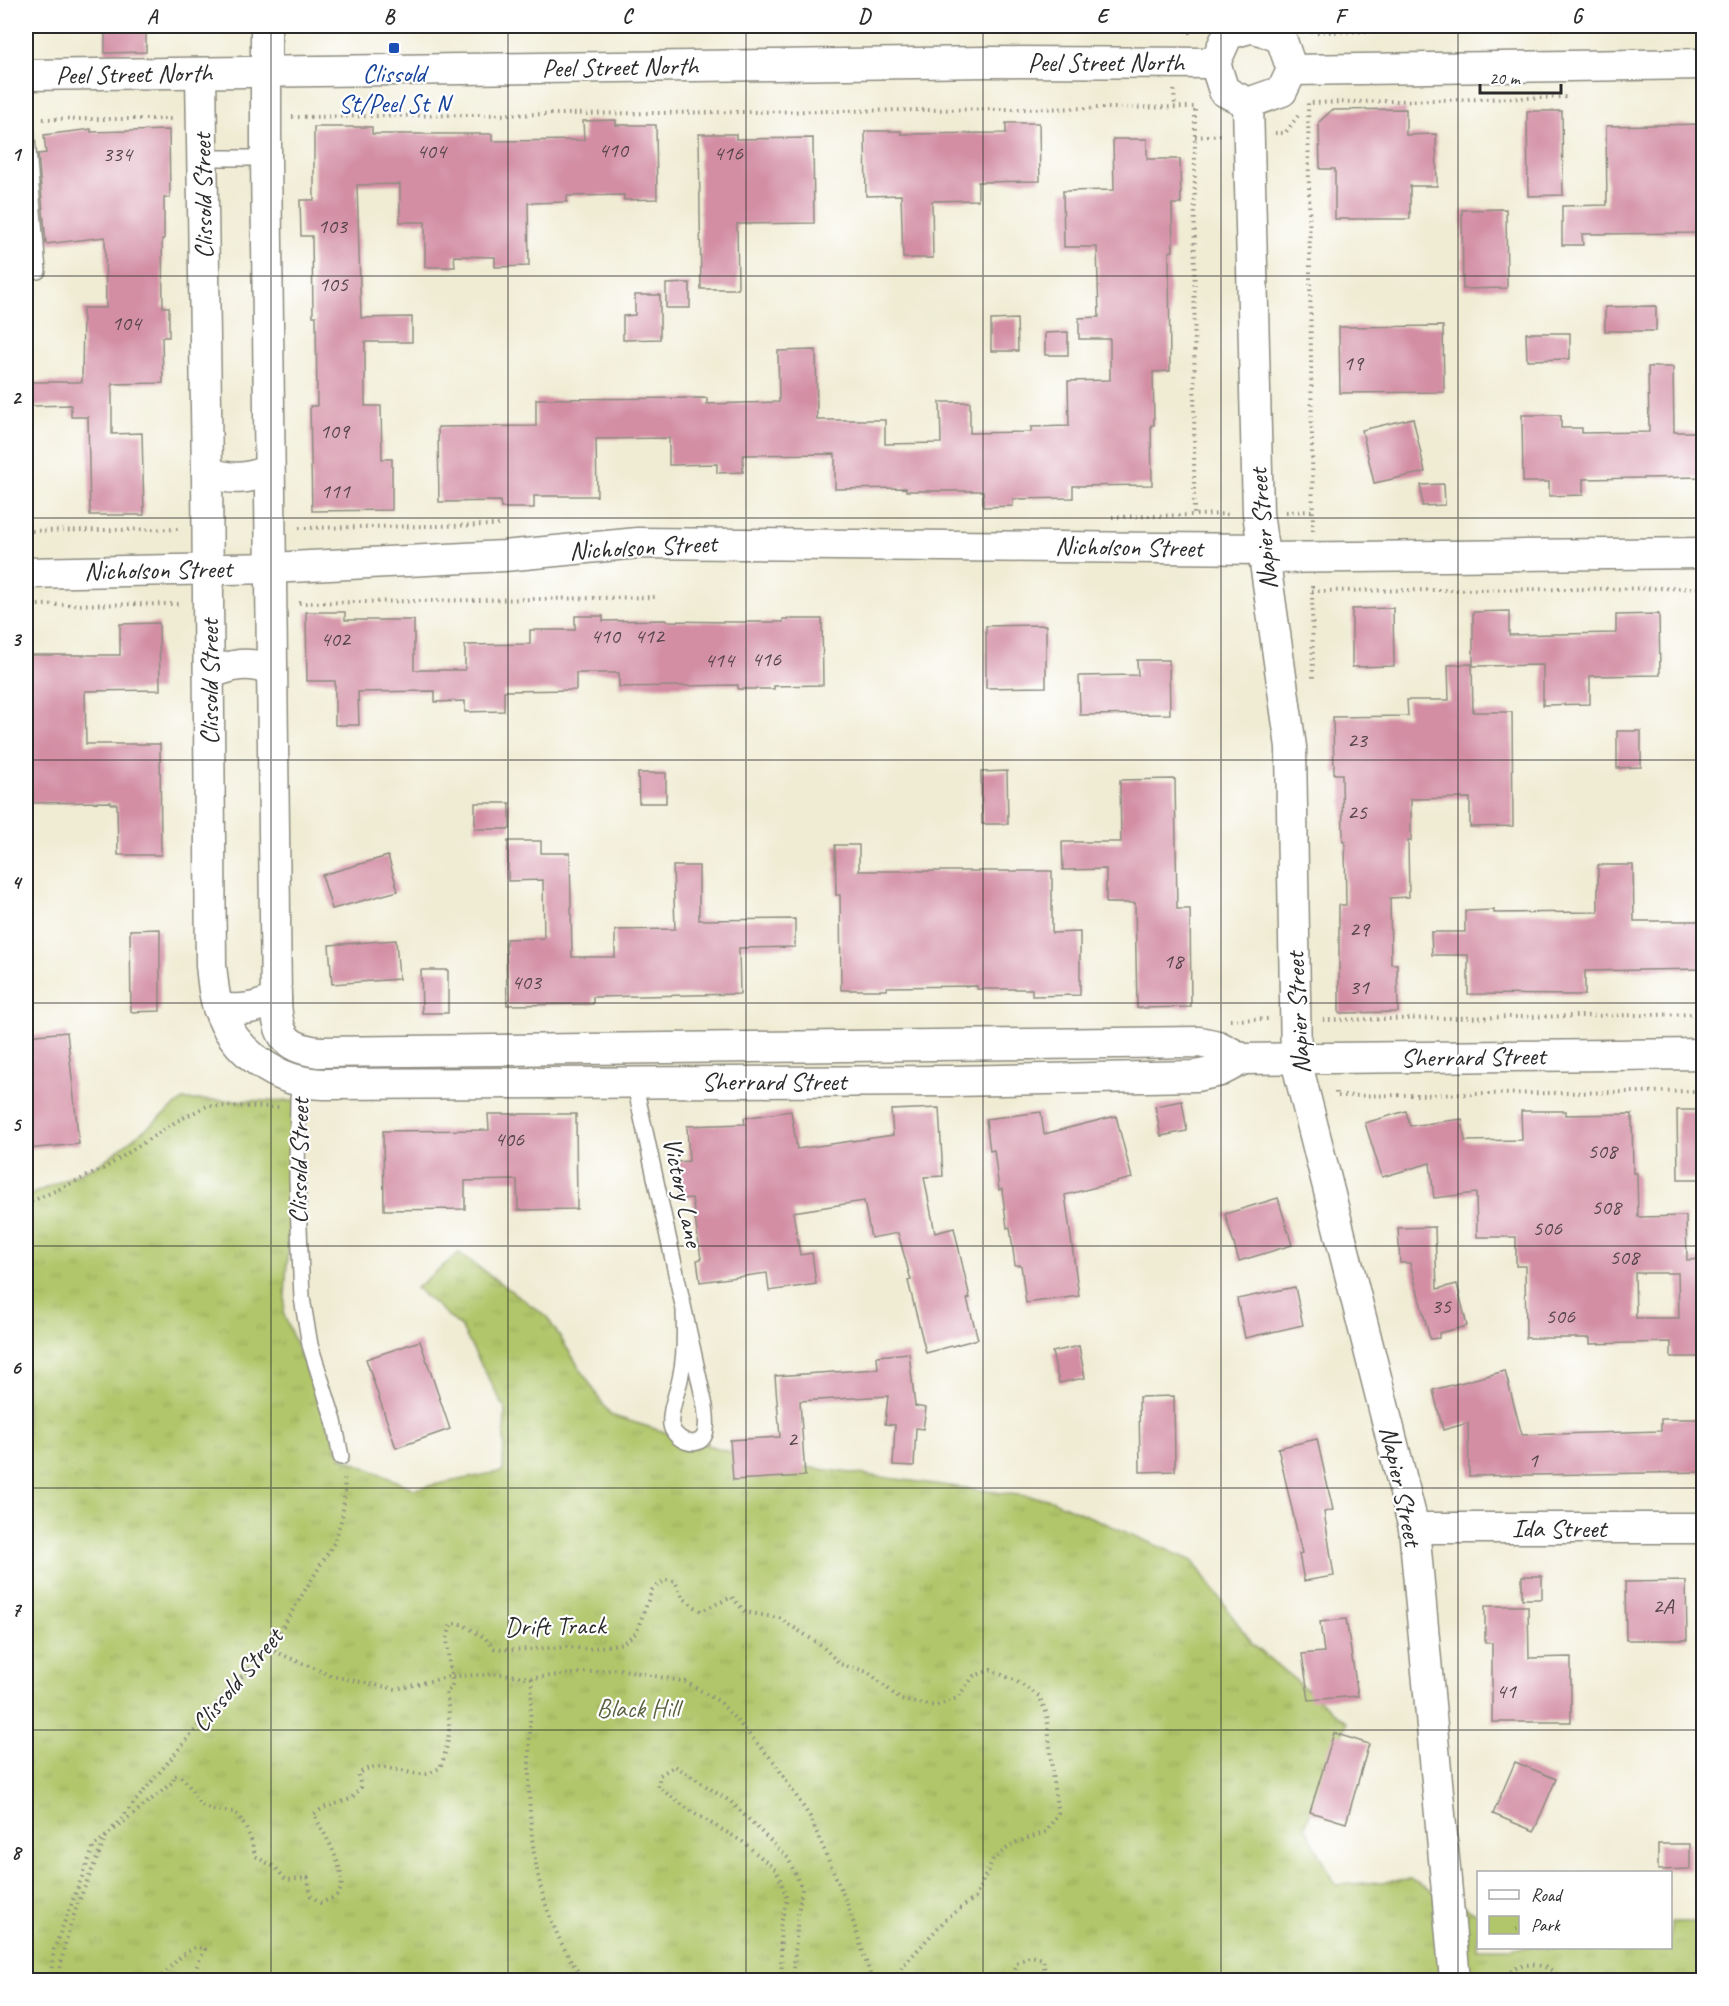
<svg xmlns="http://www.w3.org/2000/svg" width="1729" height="2006" font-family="Caveat,sans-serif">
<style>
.park{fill:url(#park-tufts);stroke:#6e784a;stroke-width:1.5}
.building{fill:#d38ea4;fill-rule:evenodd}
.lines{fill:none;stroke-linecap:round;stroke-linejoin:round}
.service-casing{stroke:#8e8c80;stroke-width:18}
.minor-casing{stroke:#8e8c80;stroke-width:33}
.path{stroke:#8e8c80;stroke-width:4;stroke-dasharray:1.5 4.5;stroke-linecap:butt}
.service{stroke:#fff;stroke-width:15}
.minor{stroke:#fff;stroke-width:30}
.grid{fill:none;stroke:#2b2b2b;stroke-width:1.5;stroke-opacity:0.55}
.transit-dot{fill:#1a4fb4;stroke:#fff;stroke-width:2}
.labels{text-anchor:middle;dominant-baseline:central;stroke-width:4.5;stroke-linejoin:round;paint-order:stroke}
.number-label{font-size:22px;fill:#554449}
.street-label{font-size:26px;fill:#2b2b2b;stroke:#fff}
.transit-label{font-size:26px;fill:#164399;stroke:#fff}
.park-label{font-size:26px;fill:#5a6141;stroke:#fff}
.neatline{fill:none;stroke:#2b2b2b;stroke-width:2}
.grid-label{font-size:20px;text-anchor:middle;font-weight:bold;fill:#2b2b2b}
</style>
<defs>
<pattern id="park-tufts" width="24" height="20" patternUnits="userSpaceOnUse" patternTransform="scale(1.5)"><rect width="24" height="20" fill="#b1c66a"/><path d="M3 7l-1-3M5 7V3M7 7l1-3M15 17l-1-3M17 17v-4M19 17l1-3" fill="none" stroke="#98aa5c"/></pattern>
</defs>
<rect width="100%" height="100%" fill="#fff"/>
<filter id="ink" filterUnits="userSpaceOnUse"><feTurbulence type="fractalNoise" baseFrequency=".0167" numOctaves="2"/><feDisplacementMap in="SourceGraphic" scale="12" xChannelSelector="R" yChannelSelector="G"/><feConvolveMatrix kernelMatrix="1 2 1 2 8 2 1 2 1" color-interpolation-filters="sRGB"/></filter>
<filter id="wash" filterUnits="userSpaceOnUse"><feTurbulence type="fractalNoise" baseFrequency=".008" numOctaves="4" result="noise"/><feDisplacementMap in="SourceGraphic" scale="24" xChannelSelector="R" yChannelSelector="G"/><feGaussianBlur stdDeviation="1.35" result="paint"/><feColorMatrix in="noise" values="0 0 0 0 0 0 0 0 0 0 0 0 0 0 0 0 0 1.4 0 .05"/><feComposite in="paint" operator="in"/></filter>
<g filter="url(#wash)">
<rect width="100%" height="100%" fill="#f0ecd4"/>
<polygon class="park" points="183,1100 296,1101 284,1315 341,1457 414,1489 503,1471 505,1409 461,1327 416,1288 459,1253 547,1317 610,1415 759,1461 1049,1499 1193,1561 1253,1645 1347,1723 1305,1826 1336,1885 1411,1880 1478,1914 1478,1948 1670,1948 1671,1922 1703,1922 1703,1980 26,1980 26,1197 101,1163"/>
<g id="blocks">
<g class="building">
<polygon points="105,26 146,26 146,52 105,53"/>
<polygon points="1406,109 1406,135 1436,134 1437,186 1410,186 1410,219 1335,219 1335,169 1320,169 1319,122 1332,110"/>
<polygon points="1527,111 1562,111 1563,195 1528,196"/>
<polygon points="616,120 616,125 656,125 657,199 624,200 624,195 567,196 567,202 528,203 529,266 495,267 495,257 454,256 455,267 425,267 425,222 400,222 400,184 357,185 361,318 412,317 412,342 365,342 365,406 381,406 382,459 392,459 392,510 312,511 310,406 317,406 316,316 313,316 312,236 301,236 300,200 314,200 314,127 372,127 372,134 492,134 492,141 584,140 583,121"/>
<polygon points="1006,123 1039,123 1040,181 978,182 978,200 932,201 933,258 903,258 901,195 866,196 865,131 901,131 901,134 1006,133"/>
<polygon points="1704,124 1704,233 1582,234 1583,245 1562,245 1562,206 1607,205 1606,126"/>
<polygon points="91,129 91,132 169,130 170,198 164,198 164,239 162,239 163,307 169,307 169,337 162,337 163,383 112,384 112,434 142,433 144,515 90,515 88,417 71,417 71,405 32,406 31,382 82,382 83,308 106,308 105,237 46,244 38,154 46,153 44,135"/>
<polygon points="699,134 736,134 736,139 813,138 814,223 737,224 738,289 701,289"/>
<polygon points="1113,139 1147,139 1147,159 1180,159 1181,204 1172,204 1173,251 1169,252 1170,371 1153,372 1154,425 1151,425 1152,485 1073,486 1073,498 1013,499 1013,506 983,507 983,491 906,491 906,488 835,489 835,454 743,455 743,472 717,473 717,464 669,465 669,438 596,439 597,496 534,496 534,508 501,508 500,501 439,502 438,427 536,426 536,399 707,398 707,404 779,402 778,351 816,350 817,420 885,420 885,444 941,443 940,402 970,402 970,433 1031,432 1031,427 1069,426 1068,381 1110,380 1110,339 1079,339 1079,318 1099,317 1097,247 1064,247 1063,191 1114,190"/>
<polygon points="1506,209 1507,288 1463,289 1462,210"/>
<polygon points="690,283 690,308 666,308 666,284"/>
<polygon points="635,295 660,295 660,339 623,340 623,316 635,315"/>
<polygon points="1656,306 1656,331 1605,331 1605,307"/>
<polygon points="1017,319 1018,351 991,351 991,320"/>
<polygon points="1443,326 1444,392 1340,393 1339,327"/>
<polygon points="1068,332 1068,355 1045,355 1045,333"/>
<polygon points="1526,333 1570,333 1570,359 1527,360"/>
<polygon points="1648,367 1673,367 1674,432 1704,432 1704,477 1583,479 1583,495 1549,496 1549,482 1523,482 1522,415 1561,415 1561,428 1582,428 1582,433 1649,432"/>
<polygon points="1413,418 1425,472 1374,483 1362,430"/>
<polygon points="1444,484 1445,505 1422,506 1421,485"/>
<polygon points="1393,608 1394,666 1352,667 1352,609"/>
<polygon points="1509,611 1509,635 1616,633 1616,615 1659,614 1660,675 1590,676 1590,704 1543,705 1543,665 1473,666 1473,612"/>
<polygon points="306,612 345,612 345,620 414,620 414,670 465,670 465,645 530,644 530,630 575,630 575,616 603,616 603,621 666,620 666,621 730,622 783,622 783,619 822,619 823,685 774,686 774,689 738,689 738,685 619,687 619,673 576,673 576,690 504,691 504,711 465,712 465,701 435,702 435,691 358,692 359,725 335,725 335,681 307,681"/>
<polygon points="159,623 160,690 85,691 86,744 160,744 161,855 118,855 117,804 111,804 111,802 26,803 26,655 120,655 120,624"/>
<polygon points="1046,625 1046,687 986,688 986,626"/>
<polygon points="1137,660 1169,660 1170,714 1080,715 1079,676 1138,675"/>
<polygon points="1472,664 1473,712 1512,712 1513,826 1470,827 1470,798 1411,799 1411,841 1408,841 1409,897 1390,898 1391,964 1397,964 1398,1012 1339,1013 1339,905 1346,905 1345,842 1343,842 1342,774 1334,774 1333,717 1408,716 1407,700 1449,700 1448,665"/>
<polygon points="1617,731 1641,731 1641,767 1617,768"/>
<polygon points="1007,771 1008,824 982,824 981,772"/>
<polygon points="638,773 666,773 666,803 639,803"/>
<polygon points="1175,779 1177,909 1190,909 1191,1007 1137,1008 1135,903 1106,903 1106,869 1063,870 1062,842 1121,842 1120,780"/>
<rect x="475" y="803" width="35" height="26"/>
<polygon points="508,841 541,841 541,853 570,853 572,957 615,957 615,930 675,929 673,866 699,866 699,920 795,919 795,947 739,948 740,994 593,997 593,1004 507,1005 506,939 544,938 543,880 508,881"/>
<polygon points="835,845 859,845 859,871 1052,871 1052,933 1080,932 1080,995 1032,996 1032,989 977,989 977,986 887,987 887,990 841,990 840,895 836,895"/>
<polygon points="388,856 398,891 332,909 322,875"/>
<polygon points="1598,865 1633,865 1634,921 1704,921 1704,969 1585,971 1585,995 1468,994 1468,955 1432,955 1431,932 1465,932 1465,911 1494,910 1494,913 1598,912"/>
<polygon points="160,929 160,1011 131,1012 130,930"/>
<polygon points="396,940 399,979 332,984 329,945"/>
<polygon points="421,970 448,970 448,1013 422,1013"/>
<polygon points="67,1032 79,1144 26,1149 26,1036"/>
<polygon points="1182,1101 1187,1131 1161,1136 1155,1106"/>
<polygon points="939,1108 943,1176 924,1177 935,1233 954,1228 970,1298 967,1299 978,1339 926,1353 908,1281 911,1280 898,1233 871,1238 864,1201 793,1212 800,1255 812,1253 816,1284 769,1291 767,1273 700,1282 697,1260 701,1259 692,1198 678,1199 676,1162 689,1161 687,1126 745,1124 744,1118 791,1111 797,1149 893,1135 891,1110"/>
<polygon points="1677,1110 1704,1110 1704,1179 1678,1179"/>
<path d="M 1406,1111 L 1410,1126 L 1462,1119 L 1465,1141 L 1522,1140 L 1521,1111 L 1566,1111 L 1566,1115 L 1632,1114 L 1633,1173 L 1637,1173 L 1638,1217 L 1686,1216 L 1687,1260 L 1704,1259 L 1704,1357 L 1671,1357 L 1671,1342 L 1590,1344 L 1590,1338 L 1526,1338 L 1525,1266 L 1516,1266 L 1516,1237 L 1477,1237 L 1476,1193 L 1434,1198 L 1430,1163 L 1382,1177 L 1365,1123 ZM 1635,1273 L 1678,1273 L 1679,1318 L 1636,1318 Z"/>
<polygon points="1041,1112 1044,1134 1116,1116 1132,1178 1065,1195 1079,1296 1026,1303 1021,1265 1015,1265 1010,1227 1007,1228 1002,1189 999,1190 994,1150 990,1151 986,1119"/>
<polygon points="488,1114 576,1114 577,1209 518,1210 517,1180 465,1181 465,1209 384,1210 383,1131 489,1130"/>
<polygon points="1278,1198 1292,1245 1239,1261 1225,1214"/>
<polygon points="1435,1227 1437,1289 1457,1284 1467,1326 1439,1333 1439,1338 1430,1339 1410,1263 1400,1263 1398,1228"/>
<polygon points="1295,1287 1303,1325 1245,1338 1237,1299"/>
<polygon points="420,1341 450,1429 396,1448 366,1359"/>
<polygon points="1079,1346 1085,1378 1059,1383 1052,1352"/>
<polygon points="909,1353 915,1406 926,1408 923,1429 916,1428 914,1466 893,1465 895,1425 885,1424 888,1396 800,1401 805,1476 733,1480 730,1440 780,1437 775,1376 878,1369 877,1356"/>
<polygon points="1505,1371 1522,1435 1661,1431 1661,1419 1704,1419 1704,1472 1469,1476 1468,1423 1443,1430 1433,1390"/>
<polygon points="1174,1396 1175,1471 1140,1472 1139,1397"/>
<polygon points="1317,1439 1333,1510 1324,1512 1334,1576 1304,1581 1299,1554 1302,1553 1278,1448"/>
<rect x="1522" y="1576" width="20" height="23"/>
<polygon points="1686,1581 1687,1640 1626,1640 1625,1582"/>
<polygon points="1485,1606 1528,1606 1529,1658 1571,1657 1571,1722 1492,1722 1492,1643 1485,1643"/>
<polygon points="1346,1619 1358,1696 1309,1700 1302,1654 1324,1652 1320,1622"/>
<polygon points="1334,1733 1369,1744 1346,1823 1310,1812"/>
<polygon points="1515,1762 1556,1779 1534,1831 1493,1814"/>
<polygon points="1658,1844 1690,1844 1690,1869 1658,1870"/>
</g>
</g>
</g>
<g filter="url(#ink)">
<use href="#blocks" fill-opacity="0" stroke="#8e8c80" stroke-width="1.5"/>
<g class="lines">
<defs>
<g id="service">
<polyline points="26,126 38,271"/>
<polyline points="201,158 266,158"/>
<path d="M 634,1081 L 705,1406 C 706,1415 708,1425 705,1434 C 698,1452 673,1439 671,1425 C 669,1409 679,1390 681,1374 C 685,1354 685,1334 684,1313"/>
<polyline points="301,1083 298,1098 297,1180 302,1298 310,1345 334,1421 341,1457"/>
</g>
<g id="minor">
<path d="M 266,26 L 266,158 L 276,999 C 277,1033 283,1048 319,1052 L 1200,1042 L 1218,1046 L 1243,1059 L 1704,1054"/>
<polygon points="1253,27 1281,38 1292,70 1282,91 1248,103 1224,91 1215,63 1228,34"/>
<polyline points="1292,70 1704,64"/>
<path d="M 201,73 L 207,472 L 211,966 C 213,980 213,994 218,1007 C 233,1052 277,1083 324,1084 L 953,1081 L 1196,1076 L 1220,1071 L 1243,1059"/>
<polyline points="26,75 987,62 1215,63"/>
<polyline points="1248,103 1258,513 1291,747 1296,1060 1414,1528 1455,1980"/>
<path d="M 207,472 C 230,480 247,480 269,470"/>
<polyline points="1263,558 1704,553"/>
<polyline points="26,573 271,568 504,556 638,543 1262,549"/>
<path d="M 209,674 C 231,665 249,660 271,671"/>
<path d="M 218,1008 C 240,1011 256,1009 276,999"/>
<polyline points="1414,1528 1704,1528"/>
</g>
</defs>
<use href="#service" class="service-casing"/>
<use href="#minor" class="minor-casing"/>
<g class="path">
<polyline points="1189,32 1194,32 1194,26"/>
<polyline points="1311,32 1704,27"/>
<polyline points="1174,90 1175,108"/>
<polyline points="292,117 1195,107 1194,515"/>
<polyline points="43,119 174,119"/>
<polyline points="1275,133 1285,133 1298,116"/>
<polyline points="1195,137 1223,135"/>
<polyline points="1286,512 1312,511"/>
<polyline points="1112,517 1231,514"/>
<polyline points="299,528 499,525"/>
<polyline points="26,531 181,529"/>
<polyline points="1313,531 1308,103 1569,97"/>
<polyline points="1312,586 1313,681"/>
<polyline points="1312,591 1704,588"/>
<polyline points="299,603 658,597"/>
<polyline points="26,605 180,604"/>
<polyline points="1230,1020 1268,1019"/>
<polyline points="1323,1020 1704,1014"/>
<polyline points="1336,1092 1336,1096 1704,1091"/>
<polyline points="26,1204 103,1169 177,1121 207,1106 279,1107"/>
<polyline points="269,1649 332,1676 396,1689 452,1676 503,1674 532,1678 619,1669 686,1682 720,1702 774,1762 810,1817 847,1903 872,1980"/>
<path d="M 532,1678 C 528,1783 518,1890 584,1980"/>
<polyline points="113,1828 230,1688 269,1649 334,1543 342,1518 345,1492 344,1477"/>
<path d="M 50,1980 L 54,1949 L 94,1846 L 174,1781 L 173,1776 L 178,1775 C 193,1785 192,1797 202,1805 C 210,1812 225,1811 235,1812 C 246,1826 252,1838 255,1856 L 276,1868 L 286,1880 L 308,1878 L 311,1896 L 321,1903 C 327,1900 334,1898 338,1894 C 352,1876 322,1831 314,1814 L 323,1808 L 351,1799 L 361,1787 L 358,1775 C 375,1757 405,1776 426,1774 C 431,1773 436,1770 440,1768 C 451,1740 451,1721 446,1692 L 451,1688 L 453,1682 L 449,1664 L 447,1639 L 451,1624 L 462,1624 L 485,1638 L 494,1648 L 511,1650 L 567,1647 L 588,1649 L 623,1643 L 636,1633 L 652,1590 L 665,1580 L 675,1581 L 683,1598 L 701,1611 L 732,1597 L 745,1612 L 779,1618 L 821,1645 L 840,1664 L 868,1672 L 901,1700 L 936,1706 L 957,1698 L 974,1676 L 991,1670 L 1014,1680 L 1039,1696 L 1047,1714 L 1053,1782 L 1058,1813 L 1046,1832 L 1014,1843 L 993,1859 L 975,1898 L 947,1918 L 900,1969 L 894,1980"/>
<path d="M 59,1980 C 63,1930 87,1883 106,1837"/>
<polyline points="158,1980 181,1956 195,1947 205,1949 190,1980"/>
<polyline points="782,1980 780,1927 787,1899 777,1871 743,1842 692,1812 658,1787 660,1775 675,1766 731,1802 788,1858 802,1889 798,1914 793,1980"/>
<polyline points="1011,1980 1017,1963 1031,1956 1043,1959 1046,1980"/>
<path d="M 1502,1980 C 1517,1959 1547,1960 1562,1980"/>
</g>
<use href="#service" class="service"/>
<use href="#minor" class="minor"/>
</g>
</g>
<path class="grid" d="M 271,26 L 271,1980M 508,26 L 508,1980M 746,26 L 746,1980M 983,26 L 983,1980M 1221,26 L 1221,1980M 1458,26 L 1458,1980M 26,276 L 1704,276M 26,518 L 1704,518M 26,760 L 1704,760M 26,1003 L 1704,1003M 26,1246 L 1704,1246M 26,1488 L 1704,1488M 26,1730 L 1704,1730"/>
<rect class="transit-dot" x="388" y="42" width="12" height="12" rx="3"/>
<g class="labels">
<g class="number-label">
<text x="613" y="150">410</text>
<text x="431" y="151">404</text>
<text x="728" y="153">416</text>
<text x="117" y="154">334</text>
<text x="332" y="226">103</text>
<text x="333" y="284">105</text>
<text x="126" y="323">104</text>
<text x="1353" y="363">19</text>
<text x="334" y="431">109</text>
<text x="335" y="491">111</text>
<text x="605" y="636">410</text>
<text x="649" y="636">412</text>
<text x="335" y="639">402</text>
<text x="766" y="659">416</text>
<text x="719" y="660">414</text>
<text x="1357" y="740">23</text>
<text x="1357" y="812">25</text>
<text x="1359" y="929">29</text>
<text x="1173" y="961">18</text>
<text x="526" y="982">403</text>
<text x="1359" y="987">31</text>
<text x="509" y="1139">406</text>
<text x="1602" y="1151">508</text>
<text x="1606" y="1207">508</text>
<text x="1547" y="1228">506</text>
<text x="1624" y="1257">508</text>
<text x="1441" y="1306">35</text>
<text x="1560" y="1316">506</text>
<text x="792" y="1439">2</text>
<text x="1533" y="1460">1</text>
<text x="1663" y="1606">2A</text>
<text x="1506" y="1691">41</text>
</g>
<g class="street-label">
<text x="1106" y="62">Peel Street North</text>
<text transform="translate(620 67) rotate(-1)">Peel Street North</text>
<text transform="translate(134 74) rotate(-1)">Peel Street North</text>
<text transform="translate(203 196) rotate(-91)">Clissold Street</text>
<text transform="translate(1263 529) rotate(-95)">Napier Street</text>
<text transform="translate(643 547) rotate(-3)">Nicholson Street</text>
<text transform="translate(1129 547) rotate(1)">Nicholson Street</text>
<text transform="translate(158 570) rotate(-1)">Nicholson Street</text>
<text transform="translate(209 682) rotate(-90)">Clissold Street</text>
<text transform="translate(1298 1013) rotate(-93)">Napier Street</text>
<text transform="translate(1473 1057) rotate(-1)">Sherrard Street</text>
<text x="774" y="1081">Sherrard Street</text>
<text transform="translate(299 1161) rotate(-89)">Clissold Street</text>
<text transform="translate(683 1192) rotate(78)">Victory Lane</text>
<text transform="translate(1401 1486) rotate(78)">Napier Street</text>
<text x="1559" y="1528">Ida Street</text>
<text transform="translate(555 1626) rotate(-1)">Drift Track</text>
<text transform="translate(237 1680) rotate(-50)">Clissold Street</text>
</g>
<g class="transit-label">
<text x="394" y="73">Clissold<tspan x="394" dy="30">St/Peel St N</tspan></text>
</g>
<g class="park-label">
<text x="638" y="1708">Black Hill</text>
</g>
</g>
<rect width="1729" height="2006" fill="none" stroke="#fff" stroke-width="66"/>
<rect x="1477" y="1871" width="195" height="78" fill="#ffffff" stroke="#aaaaaa" stroke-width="1.5"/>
<rect x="1489" y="1890" width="30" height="9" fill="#ffffff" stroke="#aaaaaa" stroke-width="1.5"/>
<text x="1531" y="1901" font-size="18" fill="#2b2b2b">Road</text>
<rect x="1489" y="1916" width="30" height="18" fill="url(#park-tufts)" stroke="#aaaaaa" stroke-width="1.5"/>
<text x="1531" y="1931" font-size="18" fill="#2b2b2b">Park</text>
<path d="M1480 84v9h81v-9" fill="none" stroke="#2b2b2b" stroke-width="3"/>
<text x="1489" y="84" font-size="18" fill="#2b2b2b" stroke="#ffffff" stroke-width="4.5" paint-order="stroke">20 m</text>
<rect x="33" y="33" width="1663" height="1940" class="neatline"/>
<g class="grid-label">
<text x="152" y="23">A</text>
<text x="389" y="23">B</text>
<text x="627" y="23">C</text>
<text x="864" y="23">D</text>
<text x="1102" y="23">E</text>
<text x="1340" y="23">F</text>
<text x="1577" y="23">G</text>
<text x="16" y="161">1</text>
<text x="16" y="404">2</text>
<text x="16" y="646">3</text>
<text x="16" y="889">4</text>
<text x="16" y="1131">5</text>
<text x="16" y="1374">6</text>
<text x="16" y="1616">7</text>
<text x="16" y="1859">8</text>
</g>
</svg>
